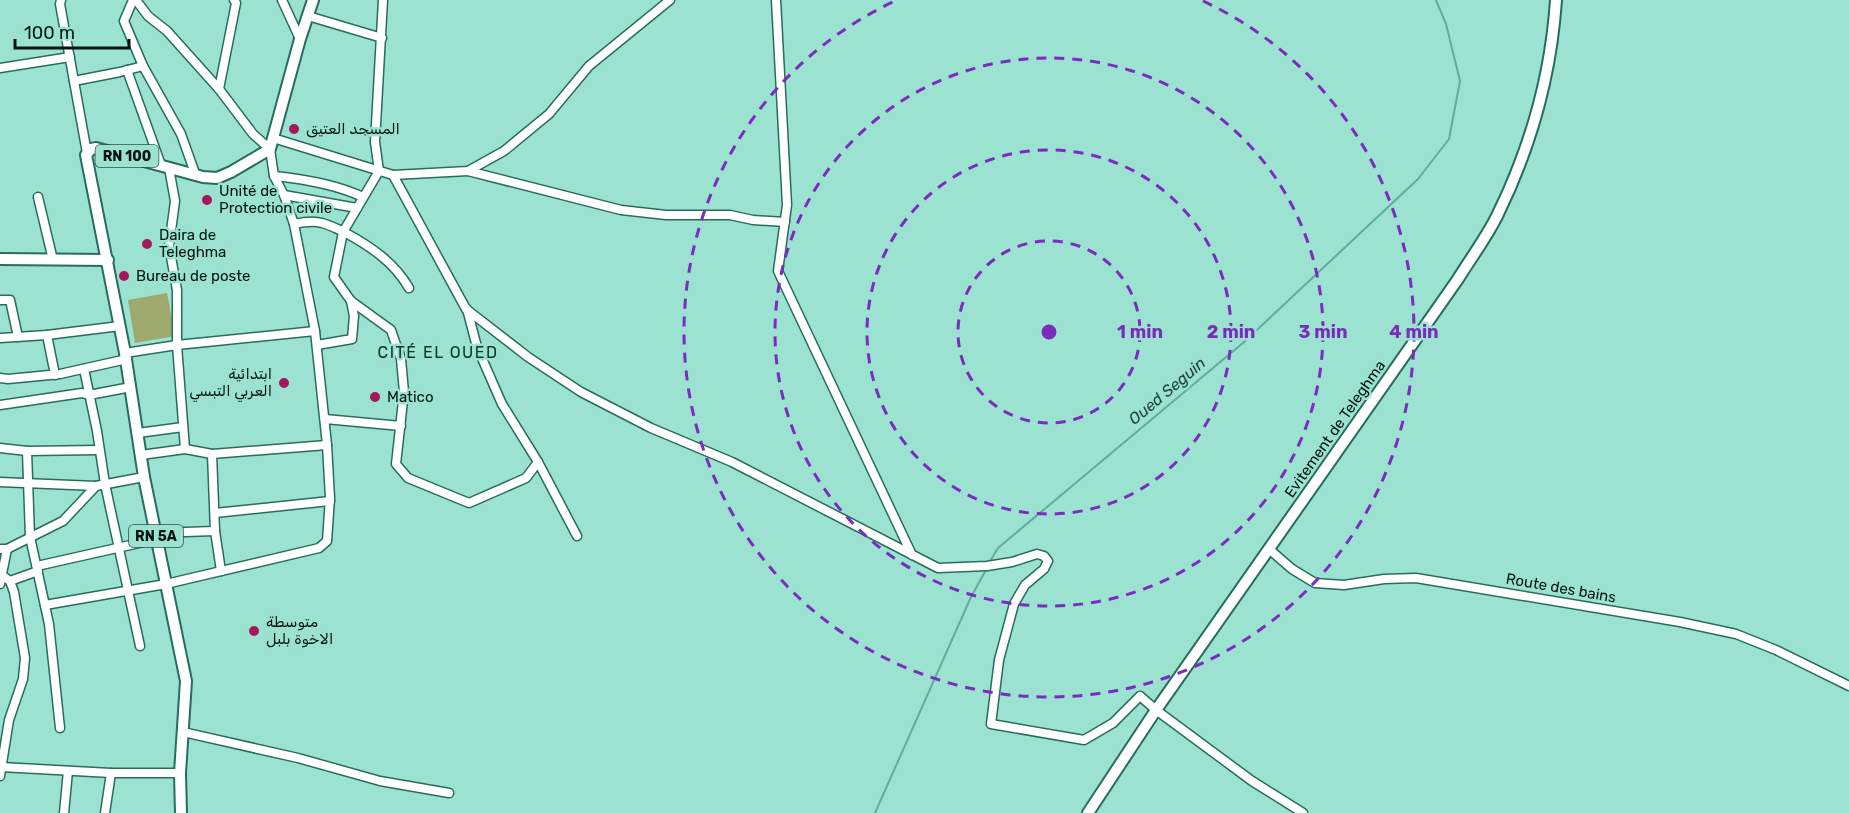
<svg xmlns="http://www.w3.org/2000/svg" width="1849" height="813" font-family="Rubik,Vazirmatn,sans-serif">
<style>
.green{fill:#9da96d}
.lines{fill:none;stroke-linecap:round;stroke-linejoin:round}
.stream{stroke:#5fad9c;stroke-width:2}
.minor-casing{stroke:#266d5f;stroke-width:11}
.major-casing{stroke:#266d5f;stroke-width:14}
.minor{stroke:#fff;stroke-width:8}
.major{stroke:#fff;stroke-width:10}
.ring{fill:none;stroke:#7b2cbf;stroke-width:3;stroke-dasharray:10 8}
.poi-dot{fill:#a4175d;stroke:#9ce2d1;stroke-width:2}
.labels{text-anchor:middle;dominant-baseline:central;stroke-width:5;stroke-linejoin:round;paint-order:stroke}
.shield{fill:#9ce2d1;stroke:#2f5249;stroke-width:1.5}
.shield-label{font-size:14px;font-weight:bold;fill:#00140f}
.poi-label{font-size:15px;fill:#00140f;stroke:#9ce2d1;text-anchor:start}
.street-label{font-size:15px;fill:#00140f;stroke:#9ce2d1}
.neighbourhood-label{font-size:16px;letter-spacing:1.5px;fill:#0d322b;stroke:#9ce2d1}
.water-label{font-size:16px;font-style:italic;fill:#1d423a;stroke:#9ce2d1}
.centre{fill:#7b2cbf;stroke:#9ce2d1;stroke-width:3}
.ring-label{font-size:18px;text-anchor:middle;font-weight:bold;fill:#7b2cbf;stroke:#9ce2d1;stroke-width:5;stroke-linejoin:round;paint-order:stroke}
</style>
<rect width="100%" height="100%" fill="#9ce2d1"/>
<polygon class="green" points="167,293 175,336 135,343 128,300"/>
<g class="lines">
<g class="stream">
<polyline points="989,563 998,548 1244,342 1418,179 1449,139 1460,81 1446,24 1436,0"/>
<polyline points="875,813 971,597 987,568"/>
</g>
<defs>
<g id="minor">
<polyline points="61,0 60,4 87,153"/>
<polyline points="133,0 124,21 143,66 181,134 196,176"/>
<polyline points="282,0 300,39"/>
<polyline points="383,0 375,142 379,171 343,232 334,277 351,301 391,330 401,359 404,392 396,464 408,478 469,503 526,478 538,462"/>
<polyline points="776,0 787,205 778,271 912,555"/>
<polyline points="308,16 382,38"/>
<polyline points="0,68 70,57"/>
<polyline points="127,70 161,165"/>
<polyline points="74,81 120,72 143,66"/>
<polyline points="219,89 236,3 234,0"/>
<polyline points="273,138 393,175 466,309 528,357 581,392 651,428 732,462 938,568 987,566 1012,562 1037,554 1044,556 1048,561 1044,569 1025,585 1014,604 999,660 991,724 1084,740 1113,723 1140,696 1156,710 1252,781 1303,813"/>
<polyline points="169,168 175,201 169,246 177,290 177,345 185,449"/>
<polyline points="468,171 621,210 666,215 730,215 753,220 785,222"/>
<polyline points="393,175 468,171 504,151 549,114 589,66 670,0"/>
<path d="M 274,176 C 304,179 335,184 363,197"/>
<polyline points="284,195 357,208"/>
<polyline points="38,197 53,260"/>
<path d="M 294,224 C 303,222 313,220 322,223 C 330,225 337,229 344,232 C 370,246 394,262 409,288"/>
<polyline points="0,300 10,300 18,337"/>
<polyline points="467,309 477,347 502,404 538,462 577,536"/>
<polyline points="47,335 55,375"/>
<polyline points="0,338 47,335 120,326"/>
<polyline points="317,345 352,339 354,316 351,301"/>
<polyline points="125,353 177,345 315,331"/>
<polyline points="84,369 97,431 105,484 140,646"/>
<polyline points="0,378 8,379 60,374 127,359"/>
<polyline points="0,405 82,393 89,395 131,387"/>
<polyline points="325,419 401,426"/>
<polyline points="138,433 183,427"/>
<polyline points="0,448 27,451 99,450"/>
<polyline points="27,451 30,537 49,624 60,728"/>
<polyline points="212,454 215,531 221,571"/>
<polyline points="141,455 185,449 212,454 327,445"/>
<polyline points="0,482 96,486"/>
<polyline points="215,513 330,501"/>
<polyline points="155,533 215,531"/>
<polyline points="0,549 7,549 63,521 96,486 144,477"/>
<polyline points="1269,549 1292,569 1315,583 1344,585 1384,579 1416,578 1680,622 1736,634 1776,650 1849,686"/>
<polyline points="37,566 157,539"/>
<polyline points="0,574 10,581 14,592 25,658 23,679 9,720 0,776"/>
<polyline points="10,581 38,571"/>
<polyline points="0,584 7,549"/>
<polyline points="45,605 166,584 319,548 327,541 330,498 327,445 315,331 294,224 284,195 274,176 270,149 253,134 219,89 167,31 148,16 136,0"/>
<polyline points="183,732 298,758 380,781 449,793"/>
<polyline points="1,767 111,773 180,773"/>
<polyline points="64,813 68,771"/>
<polyline points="105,813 111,773"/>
</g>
<g id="major">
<polyline points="0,259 108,260"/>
<polyline points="181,813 180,773 186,681 144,477 125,353 86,155 91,149 96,148 203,177 217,178 231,172 270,149 300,39 313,0"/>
<path d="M 1088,813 L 1156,710 L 1458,279 C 1471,258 1486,238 1497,216 C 1530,149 1551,75 1556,0"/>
</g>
</defs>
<use href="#minor" class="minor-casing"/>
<use href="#major" class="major-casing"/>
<use href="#minor" class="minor"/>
<use href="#major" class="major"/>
</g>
<g class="ring">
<circle cx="1049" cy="332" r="91"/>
<circle cx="1049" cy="332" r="182"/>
<circle cx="1049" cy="332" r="274"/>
<path d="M1203 1A365 365 0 1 1 895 1"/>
</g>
<g class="poi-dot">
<circle cx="294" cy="129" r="6"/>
<circle cx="207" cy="200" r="6"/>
<circle cx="147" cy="244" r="6"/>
<circle cx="124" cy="276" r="6"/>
<circle cx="284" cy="383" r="6"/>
<circle cx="375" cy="397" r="6"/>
<circle cx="254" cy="631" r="6"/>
</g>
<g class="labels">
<g class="shield">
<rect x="95.5" y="145" width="63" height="22" rx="4.5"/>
<rect x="129" y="525" width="54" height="22" rx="4.5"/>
</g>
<g class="shield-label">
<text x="127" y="156">RN 100</text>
<text x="156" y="536">RN 5A</text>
</g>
<g class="poi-label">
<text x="306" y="129">المسجد العتيق</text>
<text x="219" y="191">Unité de<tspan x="219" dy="17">Protection civile</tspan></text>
<text x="159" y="235">Daira de<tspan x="159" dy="17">Teleghma</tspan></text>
<text x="136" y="276">Bureau de poste</text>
<text x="272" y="374" text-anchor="end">ابتدائية<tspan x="272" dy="17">العربي التبسي</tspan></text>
<text x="387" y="397">Matico</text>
<text x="266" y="622">متوسطة<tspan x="266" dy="17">الاخوة بلبل</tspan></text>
</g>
<g class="street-label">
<text transform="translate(1335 429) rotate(-55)">Evitement de Teleghma</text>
<text transform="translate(1561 588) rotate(10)">Route des bains</text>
</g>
<g class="neighbourhood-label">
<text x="438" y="352">CITÉ EL OUED</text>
</g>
<g class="water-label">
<text transform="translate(1167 391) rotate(-40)">Oued Seguin</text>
</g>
</g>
<circle cx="1049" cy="332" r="9" class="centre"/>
<g class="ring-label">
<text x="1140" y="338">1 min</text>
<text x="1231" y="338">2 min</text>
<text x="1323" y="338">3 min</text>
<text x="1414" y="338">4 min</text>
</g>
<path d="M15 39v9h114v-9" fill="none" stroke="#00140f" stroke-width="3"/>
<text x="24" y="39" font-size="18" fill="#00140f" stroke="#9ce2d1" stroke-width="4.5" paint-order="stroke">100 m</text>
</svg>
